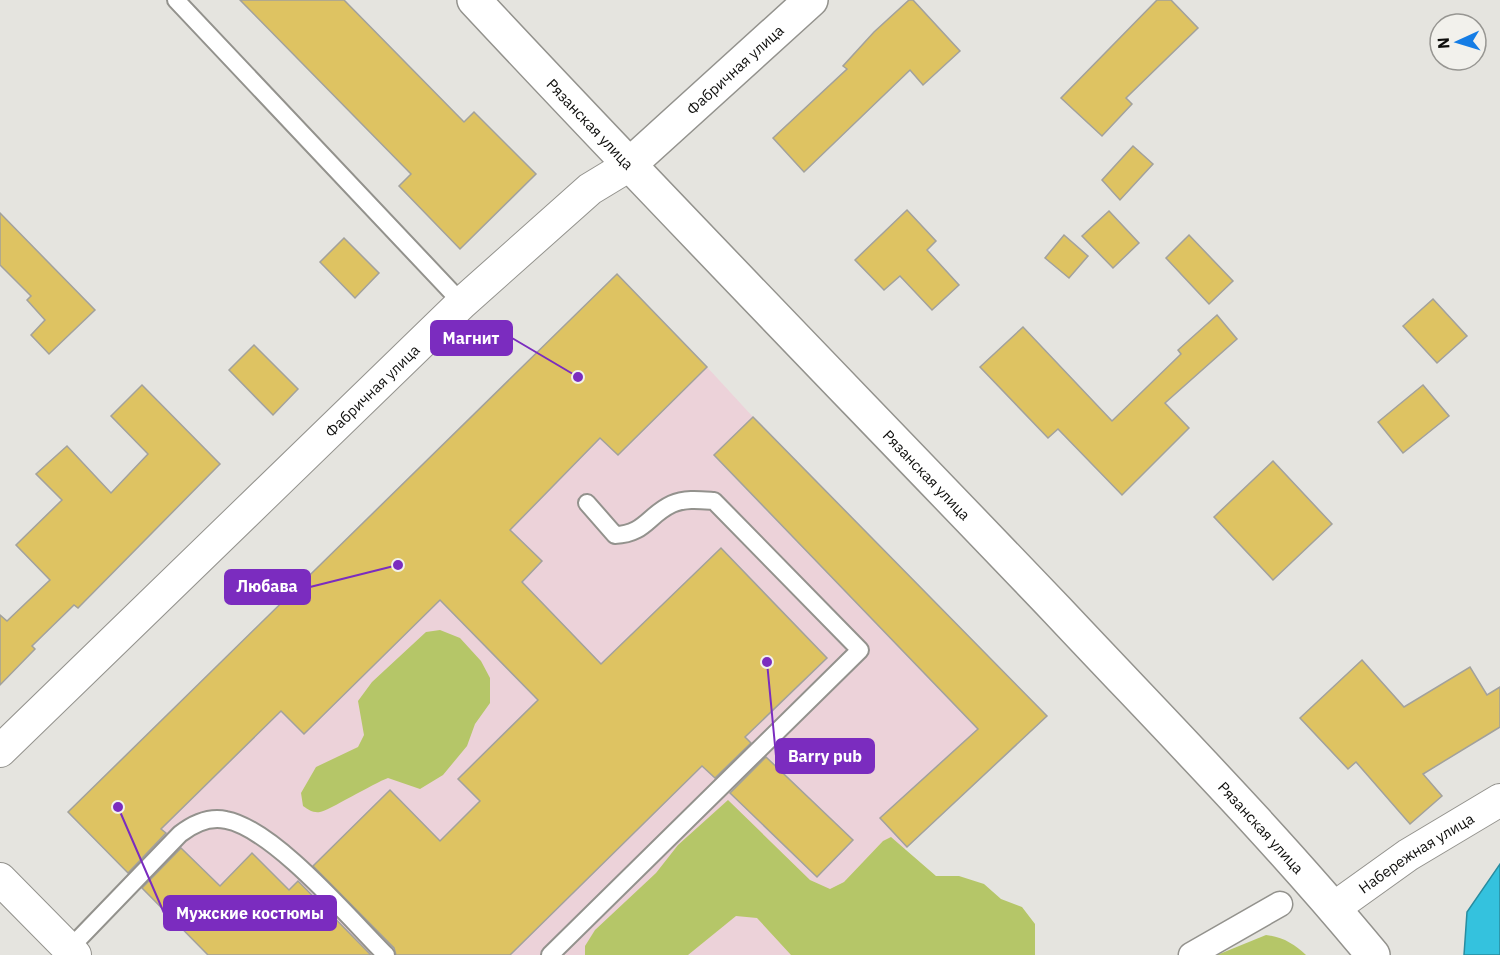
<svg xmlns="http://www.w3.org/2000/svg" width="1500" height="955" font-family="'IBM Plex Sans',sans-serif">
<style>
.industrial{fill:#ecd2d9}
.green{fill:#b5c668}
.water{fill:#34c2de;stroke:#298c9f;stroke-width:1.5}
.building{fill:#dec362;stroke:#a2a19c;stroke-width:1.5}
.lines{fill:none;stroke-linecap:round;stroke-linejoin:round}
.service-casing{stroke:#93928d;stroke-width:20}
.pedestrian-casing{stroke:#93928d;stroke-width:27}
.minor-casing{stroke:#93928d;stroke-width:34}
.tertiary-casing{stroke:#93928d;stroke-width:36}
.secondary-casing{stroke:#93928d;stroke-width:36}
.service{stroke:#fff;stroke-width:16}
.pedestrian{stroke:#fff;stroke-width:24}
.minor{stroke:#fff;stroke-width:32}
.tertiary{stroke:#fff;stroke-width:33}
.secondary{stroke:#fff;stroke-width:33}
.labels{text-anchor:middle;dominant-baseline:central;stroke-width:5;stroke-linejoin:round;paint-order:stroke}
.street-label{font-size:15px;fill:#0e0e0c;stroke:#f2f1ec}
.leader{fill:none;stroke:#7b2cbf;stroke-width:2}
.callout-dot{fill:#7b2cbf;stroke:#f2f1ec;stroke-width:2}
.callout{fill:#7b2cbf;stroke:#7b2cbf;stroke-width:2}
.callout-label{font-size:16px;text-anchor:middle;font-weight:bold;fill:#fff}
</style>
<rect width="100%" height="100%" fill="#e5e4df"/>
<polygon class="industrial" points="707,367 753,417 714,456 978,729 881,818 907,847 900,853 992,955 354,955 252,853 220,886 186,853 146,893 122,867 281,711 304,734 600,438 618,455"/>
<g class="green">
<path d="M 440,630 L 460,638 L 481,661 L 490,678 L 490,703 L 475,724 L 467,746 L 443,775 L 420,789 L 388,778 C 374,783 328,811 320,812 C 313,813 309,810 303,806 L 301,793 L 316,767 L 358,747 L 364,735 L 358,701 L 372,682 L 426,632 Z"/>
<polygon points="728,800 810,880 830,889 844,882 883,841 891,837 936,876 959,876 984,884 1001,899 1022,907 1035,924 1035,955 791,955 757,918 736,916 688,955 585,955 585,946 595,930 656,873 678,845"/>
<path d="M 1266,935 C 1283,937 1294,944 1306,955 L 1217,955 Z"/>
</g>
<polygon class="water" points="1500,864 1500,955 1464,955 1467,912"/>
<g class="building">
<polygon points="240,0 344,0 464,122 474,112 536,174 460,249 399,186 411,174"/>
<polygon points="909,0 913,0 960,51 923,85 910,70 804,172 773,138 847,69 843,66 874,32"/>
<polygon points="1157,0 1171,0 1198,28 1126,98 1132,104 1102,136 1061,98"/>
<polygon points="1133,146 1153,164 1120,200 1102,180"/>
<polygon points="907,210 936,241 927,250 959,285 932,310 900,276 884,290 855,260"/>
<polygon points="1109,211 1139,243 1113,268 1082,236"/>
<polygon points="0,213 95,310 49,354 31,335 45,320 27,300 31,296 0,265"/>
<polygon points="1064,235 1088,256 1069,278 1045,258"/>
<polygon points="1189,235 1233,281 1209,304 1166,258"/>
<polygon points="344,238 379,273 355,298 320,262"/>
<polygon points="617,274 707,367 618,455 600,438 510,530 542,561 522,582 601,664 721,548 827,658 745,737 751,743 715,778 702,766 510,955 396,955 394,948 313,866 390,790 440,841 480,801 458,779 538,700 440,600 304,734 281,711 161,829 166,833 128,873 68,812"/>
<polygon points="1433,299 1467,336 1437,363 1403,326"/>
<polygon points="1217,315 1237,339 1165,403 1189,428 1122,495 1058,429 1048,438 980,367 1023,327 1112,421 1181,354 1178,350"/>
<polygon points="254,345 298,389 273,415 229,370"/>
<polygon points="142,385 220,464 78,608 74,605 32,646 35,649 0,685 0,615 7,621 50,580 16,545 62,500 36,474 67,446 111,493 148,454 111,416"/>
<polygon points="1423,385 1449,416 1403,453 1378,422"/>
<polygon points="753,417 1047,716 907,847 880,818 978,729 714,455"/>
<polygon points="1273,461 1332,524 1273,580 1214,517"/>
<polygon points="1362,660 1404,707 1470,667 1487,695 1500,687 1500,727 1423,774 1442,796 1410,824 1356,762 1348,769 1300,718"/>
<polygon points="766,757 853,840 817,877 730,793"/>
<polygon points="181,848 220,886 252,853 289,890 298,881 371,955 208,955 142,888"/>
</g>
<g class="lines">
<defs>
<g id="service">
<polyline points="176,0 462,303"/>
<path d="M 69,949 L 180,834 C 193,824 208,816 226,820 C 274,829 350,919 386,955"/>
<path d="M 550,955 L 860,650 L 714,501 C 701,500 685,498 672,504 C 648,515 645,534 615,535 L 587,503"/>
</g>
<polyline id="pedestrian" points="1191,955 1280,904"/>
<g id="minor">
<path id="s1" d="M 0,751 L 462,303 L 590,189 L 628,166"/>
<polyline points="0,879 75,955"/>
<path id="s2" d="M 1334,908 L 1408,855 L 1500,800"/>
</g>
<g id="tertiary">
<path id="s3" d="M 628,166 L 811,0"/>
</g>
<g id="secondary">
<path id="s4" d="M 474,0 C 666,206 863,407 1057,610 C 1164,724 1274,835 1373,955"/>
</g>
</defs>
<use href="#service" class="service-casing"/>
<use href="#pedestrian" class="pedestrian-casing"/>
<use href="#minor" class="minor-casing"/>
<use href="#tertiary" class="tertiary-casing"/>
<use href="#secondary" class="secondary-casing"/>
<use href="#service" class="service"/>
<use href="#pedestrian" class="pedestrian"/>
<use href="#minor" class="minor"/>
<use href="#tertiary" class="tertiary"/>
<use href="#secondary" class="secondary"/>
</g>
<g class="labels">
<g class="street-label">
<text stroke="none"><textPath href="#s3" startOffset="144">Фабричная улица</textPath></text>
<text stroke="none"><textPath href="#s4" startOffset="170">Рязанская улица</textPath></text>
<text stroke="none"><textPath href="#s1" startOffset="518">Фабричная улица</textPath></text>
<text stroke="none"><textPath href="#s4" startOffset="656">Рязанская улица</textPath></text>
<text stroke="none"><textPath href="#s4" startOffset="1142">Рязанская улица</textPath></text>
<text stroke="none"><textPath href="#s2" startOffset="99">Набережная улица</textPath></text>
</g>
</g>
<path class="leader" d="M578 377L512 338M398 565L310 587M767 662L776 756M118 807L164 913"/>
<g class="callout-dot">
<circle cx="578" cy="377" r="6"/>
<circle cx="398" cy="565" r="6"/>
<circle cx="767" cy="662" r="6"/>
<circle cx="118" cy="807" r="6"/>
</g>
<g class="callout">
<rect x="431" y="321" width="81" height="34" rx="6"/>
<rect x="225" y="570" width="85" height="34" rx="6"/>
<rect x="776" y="739" width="98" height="34" rx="6"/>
<rect x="164" y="896" width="172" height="34" rx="6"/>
</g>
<g class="callout-label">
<text x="471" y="344">Магнит</text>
<text x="267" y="592">Любава</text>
<text x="825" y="762">Barry pub</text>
<text x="250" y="919">Мужские костюмы</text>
</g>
<g transform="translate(1458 42) rotate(266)"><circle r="28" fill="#f2f1ec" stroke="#979692" stroke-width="1.5"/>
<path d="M0-4.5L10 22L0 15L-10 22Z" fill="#157de5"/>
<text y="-9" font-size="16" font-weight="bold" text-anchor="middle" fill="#0e0e0c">N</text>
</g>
</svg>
